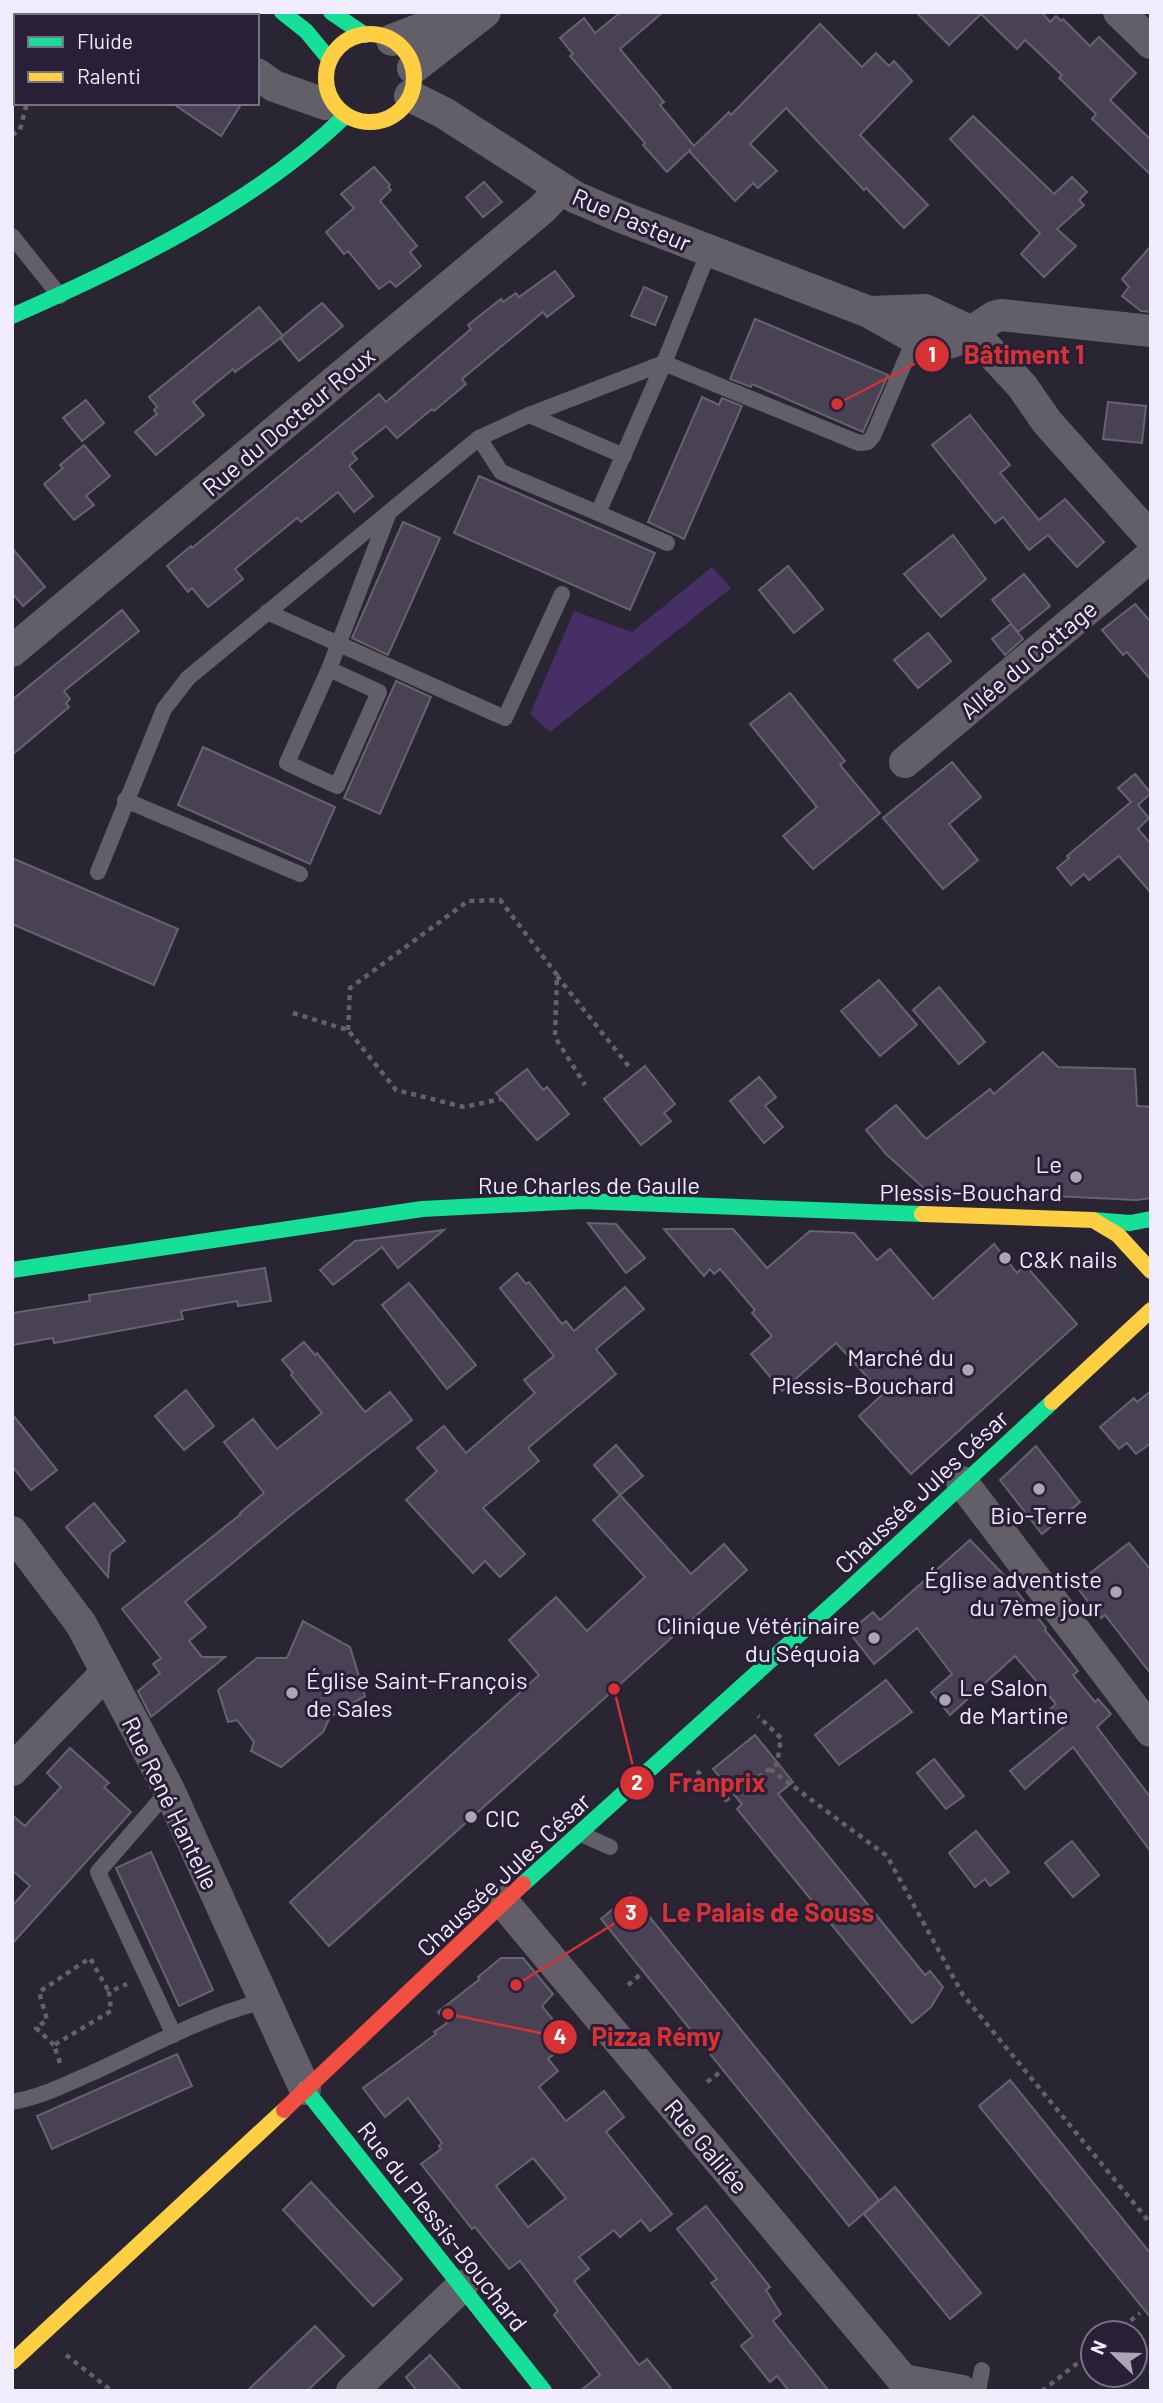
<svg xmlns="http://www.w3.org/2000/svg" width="1163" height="2403" font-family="Barlow,sans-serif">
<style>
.green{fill:#462f64}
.building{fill:#494254;stroke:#67636e;stroke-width:2;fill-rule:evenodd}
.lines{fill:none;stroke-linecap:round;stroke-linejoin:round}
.path{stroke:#65616a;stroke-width:4.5;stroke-dasharray:5 5;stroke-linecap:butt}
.lane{stroke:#625f68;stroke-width:16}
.street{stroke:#625f68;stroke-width:32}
.fast{stroke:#16e098;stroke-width:16}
.slow{stroke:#ffcf43;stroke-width:16}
.jam{stroke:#f24e42;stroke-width:16}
.poi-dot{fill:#aba6b5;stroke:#292037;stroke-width:2.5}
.labels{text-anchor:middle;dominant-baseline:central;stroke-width:6;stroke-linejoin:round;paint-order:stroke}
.street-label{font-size:24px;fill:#f1ecfc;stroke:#292037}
.poi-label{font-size:24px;fill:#f1ecfc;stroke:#292037;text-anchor:end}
.leader{fill:none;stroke:#d73233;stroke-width:2.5}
.callout-dot{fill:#d73233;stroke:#292037;stroke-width:2.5}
.mark-label{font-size:21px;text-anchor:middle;font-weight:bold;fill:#fff}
.callout-label{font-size:26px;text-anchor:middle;font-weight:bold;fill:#d73233;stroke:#292037;stroke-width:6;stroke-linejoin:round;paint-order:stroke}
</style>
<rect width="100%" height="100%" fill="#2a2532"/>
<polygon class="green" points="712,567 731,588 550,732 530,714 574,611 632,632"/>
<g class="building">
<polygon points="621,12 663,12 620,49 664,102 660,105 694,146 729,112 731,115 820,24 862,67 876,53 889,66 894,61 912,81 860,135 928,205 904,228 866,188 864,190 786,108 750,144 777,171 758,188 753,183 735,201 689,151 691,149 667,172 643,145 645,143 570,56 573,54 560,38 584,18 595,33"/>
<polygon points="916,12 1042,12 1050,22 1056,16 1061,21 1063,19 1090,46 1099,37 1136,73 1110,100 1151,140 1151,175 1092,119 1096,114 1059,78 1062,75 1025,40 1017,49 981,14 949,45"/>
<polygon points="172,103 242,103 221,136"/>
<polygon points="973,116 1054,194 1072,177 1087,192 1079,200 1084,205 1057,229 1076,246 1044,277 1021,254 1040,233 950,139"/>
<polygon points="374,167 390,185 388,187 391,190 380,201 417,246 410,252 421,266 396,287 390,281 379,289 348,251 344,254 326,232 354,208 341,194"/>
<polygon points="484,182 502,202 483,217 466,197"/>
<polygon points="1151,246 1151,312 1141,311 1122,296 1129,287 1122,279"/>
<polygon points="555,271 574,296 547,317 543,312 462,379 466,384 434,411 432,409 397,438 386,426 352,453 357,459 349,466 373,496 354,512 338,492 301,522 297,518 235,569 243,579 208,607 192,588 188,592 167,566 191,546 192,548 379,394 386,402 471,329 468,325 501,299 503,302 516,293 519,297"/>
<polygon points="644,287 667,297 655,325 631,316"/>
<polygon points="322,303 343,326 299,361 280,338"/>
<polygon points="259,307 283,336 235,372 233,369 193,402 204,415 156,455 135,432 157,414 154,410 157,407 149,397"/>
<polygon points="755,319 888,375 863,432 752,384 751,387 730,379"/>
<polygon points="702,397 719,405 722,398 742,406 684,539 648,522"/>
<polygon points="86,400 104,423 82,441 63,418"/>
<polygon points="1108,402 1146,406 1142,443 1103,439"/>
<polygon points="970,415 1010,465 1000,473 1039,520 1065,499 1104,542 1077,567 1048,535 1029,550 1003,517 995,523 932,445"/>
<polygon points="84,445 110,476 86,496 94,505 74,520 44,484 63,468 60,465"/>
<polygon points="479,476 655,553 630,610 454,533"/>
<polygon points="403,522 440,538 388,655 352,638"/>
<polygon points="953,535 986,579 941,617 904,574"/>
<polygon points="12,548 45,587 23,606 12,593"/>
<polygon points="788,566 823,609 794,633 759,590"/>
<polygon points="1024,574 1050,606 1018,632 992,600"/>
<polygon points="1135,604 1151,622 1151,680 1127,652 1123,655 1102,630"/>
<polygon points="122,610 139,631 64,691 70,699 66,703 69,707 12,755 12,700"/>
<polygon points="1011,624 1023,639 1005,655 992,639"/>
<polygon points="928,633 951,661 918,688 894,660"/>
<polygon points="396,681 431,697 380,814 344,798"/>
<polygon points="790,693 845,761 840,765 880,813 813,869 783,836 817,807 750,724"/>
<polygon points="203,747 335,807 310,864 178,805"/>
<polygon points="952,762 981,797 949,824 978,860 943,889 883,818"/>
<polygon points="1135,774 1151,793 1138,805 1149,818 1138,829 1151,844 1151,893 1119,856 1089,880 1084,874 1071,885 1057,868 1069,858 1067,856 1131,802 1118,788"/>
<polygon points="12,858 178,929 154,985 12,924"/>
<polygon points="879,980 917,1025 880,1056 841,1011"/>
<polygon points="939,987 985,1042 959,1064 913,1010"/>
<polygon points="1043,1052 1058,1067 1135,1069 1137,1106 1151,1107 1151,1198 1136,1200 926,1190 886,1154 866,1130 896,1105 926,1139 990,1089 994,1094"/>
<polygon points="645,1066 675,1104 664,1113 671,1121 641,1145 604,1099"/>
<polygon points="527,1069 543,1090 547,1087 569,1114 537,1140 496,1093"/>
<polygon points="759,1077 776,1097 765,1106 783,1127 764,1143 730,1101"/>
<polygon points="588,1223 616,1224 645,1258 626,1273"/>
<polygon points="664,1229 733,1229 767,1268 810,1231 854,1233 877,1260 890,1249 933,1299 994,1244 1017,1273 1025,1265 1077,1324 911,1474 859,1416 883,1394 836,1343 782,1391 751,1354 772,1336 752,1313 755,1310 720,1269 714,1274 710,1269 704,1276"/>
<polygon points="444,1230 398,1268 382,1247 333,1285 320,1270 355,1241"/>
<polygon points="265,1268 271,1301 238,1306 237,1301 181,1311 183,1319 54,1343 53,1338 12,1345 12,1313 90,1301 89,1295"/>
<polygon points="517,1273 526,1284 529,1282 562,1324 566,1321 574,1331 625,1287 644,1309 596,1349 616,1374 528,1448 539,1461 483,1508 525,1554 500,1577 485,1561 473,1573 406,1500 437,1471 417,1448 444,1426 466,1453 535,1393 524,1380 554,1356 500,1288"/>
<polygon points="409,1283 476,1365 447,1389 382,1305"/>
<polygon points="304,1342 315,1355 317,1353 365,1412 390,1392 412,1420 291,1515 185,1602 206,1627 189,1641 202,1657 225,1657 151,1717 138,1691 160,1673 153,1664 161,1658 122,1609 241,1514 240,1513 264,1493 224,1442 253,1419 277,1449 322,1413 291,1375 293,1373 282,1360"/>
<polygon points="186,1390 214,1426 184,1450 155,1416"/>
<polygon points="1151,1391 1151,1443 1136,1454 1127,1443 1119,1449 1100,1427 1134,1398 1137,1402"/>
<polygon points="12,1414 57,1470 31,1490 12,1466"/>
<polygon points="616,1445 643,1476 620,1495 594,1465"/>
<polygon points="1036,1446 1080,1502 1042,1534 1000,1480"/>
<polygon points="620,1495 691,1574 724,1544 747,1570 329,1946 290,1902 539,1675 509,1640 556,1597 587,1631 645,1577 593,1520"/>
<polygon points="94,1503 125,1541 110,1553 108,1577 66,1527"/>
<polygon points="970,1540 1002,1573 1046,1628 1045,1630 1078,1671 1073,1675 1095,1702 1098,1699 1111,1714 1097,1727 1151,1798 1151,1852 1073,1747 1025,1789 1010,1771 1065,1726 1050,1709 1056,1704 1015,1656 950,1715 931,1692 952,1674 917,1628 874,1664 849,1632 873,1612 880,1620"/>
<polygon points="1129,1543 1151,1570 1151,1674 1105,1615 1101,1618 1075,1585"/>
<polygon points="303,1621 350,1647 365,1696 330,1717 323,1732 281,1767 251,1751 254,1742 237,1720 228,1722 218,1690 257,1658 287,1658"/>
<polygon points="886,1680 912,1712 839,1765 815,1735"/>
<polygon points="755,1735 793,1782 778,1794 925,1975 930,1971 943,1987 931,2007 912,2023 737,1809 742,1804 713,1769"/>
<polygon points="70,1748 109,1783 104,1787 131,1812 12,1944 12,1906 30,1886 12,1870 12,1815 25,1826 61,1787 47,1773"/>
<polygon points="934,1759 964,1796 946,1809 917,1773"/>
<polygon points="976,1831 1009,1872 990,1886 985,1879 975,1887 949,1853"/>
<polygon points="1072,1841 1099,1875 1073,1897 1045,1863"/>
<polygon points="151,1852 213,1990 179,2006 116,1868"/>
<polygon points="631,1894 879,2200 849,2226 601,1919"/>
<path d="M 501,1958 L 523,1958 L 553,1994 L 542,2006 L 570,2041 L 548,2059 L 558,2071 L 539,2087 L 566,2121 L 604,2091 L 624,2117 L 606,2132 L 672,2214 L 650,2231 L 641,2220 L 620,2237 L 614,2230 L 579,2257 L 589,2269 L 574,2281 L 639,2365 L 647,2359 L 673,2391 L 580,2391 L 600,2375 L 554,2315 L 558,2311 L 520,2261 L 509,2269 L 475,2227 L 472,2229 L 421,2164 L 441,2149 L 439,2146 L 442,2143 L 408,2098 L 385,2117 L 363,2088 L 436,2034 L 434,2032 L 447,2023 L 438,2012 L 480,1979 L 478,1977 ZM 533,2158 L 566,2198 L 528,2227 L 496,2186 Z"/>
<polygon points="177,2054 192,2086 52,2149 37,2116"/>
<polygon points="1010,2080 1151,2254 1151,2318 979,2106"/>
<polygon points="311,2182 402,2279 373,2306 283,2210"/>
<polygon points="895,2187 981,2293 950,2319 864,2214"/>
<polygon points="706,2206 770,2287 766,2290 781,2314 773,2321 829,2391 789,2391 777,2376 770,2382 741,2346 753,2336 711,2283 717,2279 677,2229"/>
<polygon points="315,2326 344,2356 307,2391 247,2391"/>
<polygon points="430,2355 462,2391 417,2391 406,2377"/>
</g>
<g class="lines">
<g class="path">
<polyline points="12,64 16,67"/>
<polyline points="12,135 20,130 27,103"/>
<polyline points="557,976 630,1068"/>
<polyline points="293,1013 348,1030 396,1090 464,1107 501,1099"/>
<polyline points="348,1030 350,988 468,901 500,900 557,975 555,1037 585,1085"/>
<polyline points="770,1769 887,1856 963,1995 1151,2224"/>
<polyline points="697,1771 726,1800 777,1764 781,1738 758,1716"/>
<polyline points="628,1985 643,1972"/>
<polyline points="54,2045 36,2028 47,2020 39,1992 90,1958 109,1992"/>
<polyline points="60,2063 54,2045 111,2011 109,1992 127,1984"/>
<polyline points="707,2082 723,2070"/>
<polyline points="1115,2333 1140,2313"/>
<polyline points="66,2355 112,2391"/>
<polyline points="1042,2391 1093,2351"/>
</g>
<g class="lane">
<polyline points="12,236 60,296"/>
<polyline points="529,415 624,456"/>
<polyline points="479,438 501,472 598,513 664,363 859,443 868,442 873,436 915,338"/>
<polyline points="598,513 667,543"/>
<polyline points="267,612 505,718 562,594"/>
<polyline points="329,669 379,692 337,786 287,763 329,669 388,515"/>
<polyline points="125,800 300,874"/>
<polyline points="98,872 164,709 188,678 479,438 529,415 664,363 709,251"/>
<polyline points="169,1790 98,1872 174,2035"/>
<polyline points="581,1834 610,1847"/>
<path d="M 12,2102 C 42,2097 66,2084 94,2072 C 147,2048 208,2014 265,2001"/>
<polyline points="978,2391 982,2370"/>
</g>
<g class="street">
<polyline points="170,12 175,16"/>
<polyline points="1119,12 1151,43"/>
<polyline points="392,40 465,12"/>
<polyline points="413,68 485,12"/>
<polyline points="257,74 274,86 325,104"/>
<polyline points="410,96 444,113 575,197 619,216 869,312 915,338 941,344 952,342 962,338 994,317 1001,315 1151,331"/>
<polyline points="870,312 925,310 972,332 1022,386 1047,422 1151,538"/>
<polyline points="12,651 542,209 561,189"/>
<polyline points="905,762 1151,556"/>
<polyline points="962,1482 1151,1731"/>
<polyline points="12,1532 81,1624 169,1790 305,2089"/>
<polyline points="12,1770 106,1673"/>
<polyline points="503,1902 903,2380"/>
<polyline points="903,2380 962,2391"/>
<polyline points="352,2391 462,2286"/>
</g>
<g class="fast">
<polyline points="282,12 306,31 330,60"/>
<polyline points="331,12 365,35"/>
<path d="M 12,316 C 126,266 256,203 346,115"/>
<polyline points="1093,1220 1130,1223 1151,1219"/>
<polyline points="12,1270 422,1209 582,1201 922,1214"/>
<polyline points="523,1884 844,1594 1052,1402"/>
<polyline points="305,2089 544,2391"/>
</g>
<g class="slow">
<circle cx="370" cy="78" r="44"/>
<polyline points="922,1214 1093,1220 1118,1235 1151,1271"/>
<polyline points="1052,1402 1151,1310"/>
<polyline points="12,2362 284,2110"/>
</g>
<polyline class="jam" points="284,2110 523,1884"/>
</g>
<g class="poi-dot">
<circle cx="1076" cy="1177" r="7"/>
<circle cx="1005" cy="1258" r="7"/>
<circle cx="968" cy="1370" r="7"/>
<circle cx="1039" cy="1489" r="7"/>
<circle cx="1116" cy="1592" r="7"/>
<circle cx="874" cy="1638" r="7"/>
<circle cx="292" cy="1693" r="7"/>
<circle cx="945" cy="1700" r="7"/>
<circle cx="471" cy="1817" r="7"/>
</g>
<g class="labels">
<g class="street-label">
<text transform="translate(632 219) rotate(23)">Rue Pasteur</text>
<text transform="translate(288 421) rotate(-40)">Rue du Docteur Roux</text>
<text transform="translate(1028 659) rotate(-40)">Allée du Cottage</text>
<text x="589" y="1184">Rue Charles de Gaulle</text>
<text transform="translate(921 1491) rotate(-43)">Chaussée Jules César</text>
<text transform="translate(171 1803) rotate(64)">Rue René Hantelle</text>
<text transform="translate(503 1874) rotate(-43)">Chaussée Jules César</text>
<text transform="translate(707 2146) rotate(50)">Rue Galilée</text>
<text transform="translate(443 2226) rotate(52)">Rue du Plessis-Bouchard</text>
</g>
<g class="poi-label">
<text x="1062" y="1163">Le<tspan x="1062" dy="28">Plessis-Bouchard</tspan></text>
<text x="1019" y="1258" text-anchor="start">C&amp;K nails</text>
<text x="954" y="1356">Marché du<tspan x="954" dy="28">Plessis-Bouchard</tspan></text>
<text x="1039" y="1514" text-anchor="middle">Bio-Terre</text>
<text x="1102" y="1578">Église adventiste<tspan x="1102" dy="28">du 7ème jour</tspan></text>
<text x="860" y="1624">Clinique Vétérinaire<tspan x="860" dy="28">du Séquoia</tspan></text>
<text x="306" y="1679" text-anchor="start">Église Saint-François<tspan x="306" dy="28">de Sales</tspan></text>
<text x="959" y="1686" text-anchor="start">Le Salon<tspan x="959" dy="28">de Martine</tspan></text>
<text x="485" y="1817" text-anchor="start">CIC</text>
</g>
</g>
<path class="leader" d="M837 404L932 355M614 1689L637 1783M516 1985L631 1913M448 2014L560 2037"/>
<g class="callout-dot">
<circle cx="837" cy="404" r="7"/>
<circle cx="614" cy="1689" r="7"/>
<circle cx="516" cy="1985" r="7"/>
<circle cx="448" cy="2014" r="7"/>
<circle cx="932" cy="355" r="18"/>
<circle cx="637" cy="1783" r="18"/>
<circle cx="631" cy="1913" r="18"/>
<circle cx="560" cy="2037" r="18"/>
</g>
<g class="mark-label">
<text x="932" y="362">1</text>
<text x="637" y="1790">2</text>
<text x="631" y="1920">3</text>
<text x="560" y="2044">4</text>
</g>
<g class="callout-label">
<text x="1024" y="364">Bâtiment 1</text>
<text x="717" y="1792">Franprix</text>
<text x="768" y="1922">Le Palais de Souss</text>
<text x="656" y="2046">Pizza Rémy</text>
</g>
<rect width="1163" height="2403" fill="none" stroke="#f1ecfc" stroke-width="28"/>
<rect x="14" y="14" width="245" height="91" fill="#292037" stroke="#797286" stroke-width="2"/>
<rect x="28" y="37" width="35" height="10" fill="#16e098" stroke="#797286" stroke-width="2"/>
<text x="77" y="49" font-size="21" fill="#f1ecfc">Fluide</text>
<rect x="28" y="72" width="35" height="10" fill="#ffcf43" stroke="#797286" stroke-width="2"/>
<text x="77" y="84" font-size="21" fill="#f1ecfc">Ralenti</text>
<g transform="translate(1114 2354) rotate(293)"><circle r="33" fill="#292037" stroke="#797286" stroke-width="2"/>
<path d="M0-5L12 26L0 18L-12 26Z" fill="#aba6b5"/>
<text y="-10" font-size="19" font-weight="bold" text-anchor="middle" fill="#f1ecfc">N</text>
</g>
</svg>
